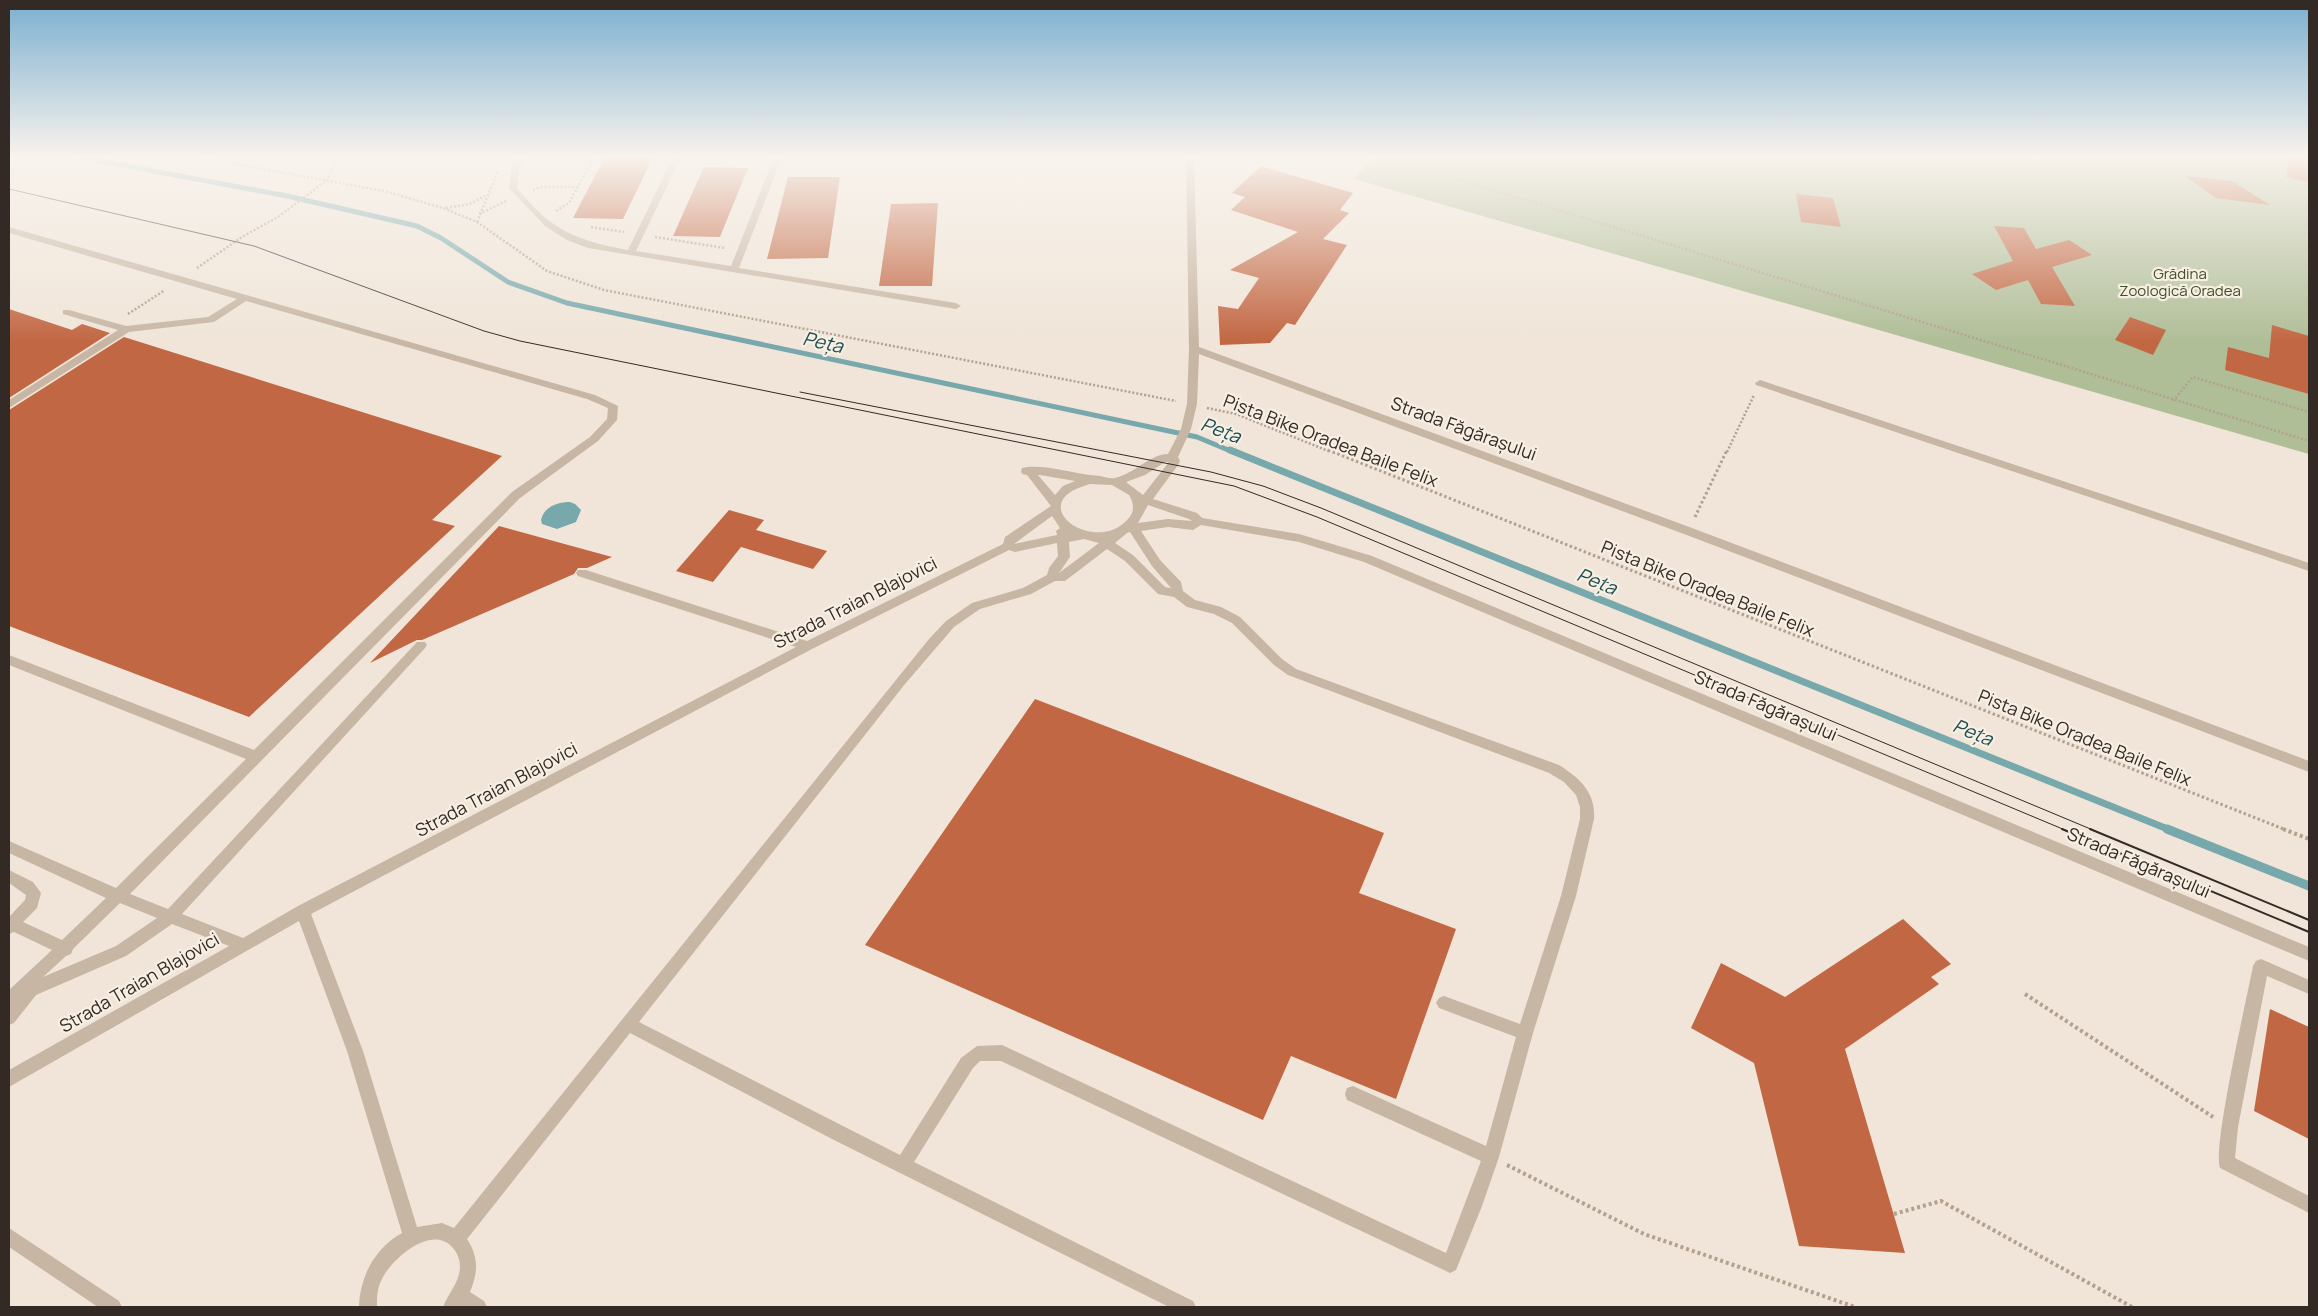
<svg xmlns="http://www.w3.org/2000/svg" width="2318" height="1316" font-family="Manrope,sans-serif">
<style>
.green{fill:#b0be98}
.water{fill:#77a8ac}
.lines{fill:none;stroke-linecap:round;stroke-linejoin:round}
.stream-far2{stroke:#77a8ac;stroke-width:5}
.stream-far1{stroke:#77a8ac;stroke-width:7}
.stream{stroke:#77a8ac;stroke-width:9}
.building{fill:#c26743}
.path-far2{stroke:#b3a08f;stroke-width:2.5;stroke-dasharray:2 2;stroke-linecap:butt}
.path-far1{stroke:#b3a08f;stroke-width:3;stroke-dasharray:2.5 2.5;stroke-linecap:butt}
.path{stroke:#b3a08f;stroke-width:4;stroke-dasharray:3 3;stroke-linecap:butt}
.minor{fill:#c7b6a4;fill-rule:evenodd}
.tram-far1{stroke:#332a26;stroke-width:1}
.tram{stroke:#332a26;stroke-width:2}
.labels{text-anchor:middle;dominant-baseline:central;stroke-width:4.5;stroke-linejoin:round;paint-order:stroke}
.far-park-label{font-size:15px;fill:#41502a;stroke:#f8efe3}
.street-label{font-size:18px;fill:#332a26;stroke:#f8efe3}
.water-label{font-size:19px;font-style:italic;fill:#1d4d53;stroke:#f8efe3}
</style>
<rect width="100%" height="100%" fill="#f0e5d8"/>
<polygon class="green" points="1374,157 2288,157 2286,177 2309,183 2309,454 1354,179"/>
<path class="water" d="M 570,502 L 575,504 L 581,510 L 576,522 L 557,529 L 542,524 L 541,520 C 544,507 557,502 570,502 Z"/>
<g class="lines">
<polyline class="stream-far2" points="79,157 287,196 417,226 441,238 508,282 567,303 1197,437 1233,452"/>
<polyline class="stream-far1" points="1230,450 2170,830"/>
<polyline class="stream" points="2167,829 2309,886"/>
</g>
<g class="building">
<polygon points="605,157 653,157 623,219 573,218"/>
<polygon points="2288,157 2309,157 2309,183 2286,177"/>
<polygon points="1261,166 1353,193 1340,210 1349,213 1323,239 1347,245 1295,325 1287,323 1270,343 1220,345 1218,306 1238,309 1259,278 1230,270 1298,232 1231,210 1245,197 1232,193"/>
<polygon points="704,167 748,168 720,237 673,236"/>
<polygon points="2185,176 2232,181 2270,205 2216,198"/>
<polygon points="788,177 840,177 828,258 767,259"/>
<polygon points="1796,194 1833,198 1841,227 1801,222"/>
<polygon points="938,203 932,286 879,286 891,204"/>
<polygon points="1994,226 2024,228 2036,249 2069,240 2092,255 2052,267 2075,306 2041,304 2028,280 1996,290 1972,274 2013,261"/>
<polygon points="9,309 72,330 82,324 110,333 9,398"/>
<polygon points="2130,317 2166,330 2153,355 2115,340"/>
<polygon points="2272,325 2309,336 2309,394 2225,370 2228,347 2269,358"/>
<polygon points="124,337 502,456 432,520 455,526 249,717 9,626 9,410"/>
<polygon points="729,510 764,520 756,530 827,551 813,569 741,547 713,582 676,571"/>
<polygon points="499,526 612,557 587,568 578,568 574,574 422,640 417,640 370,663"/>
<polygon points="1035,699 1384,833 1359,893 1456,929 1396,1099 1291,1056 1263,1120 865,945"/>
<polygon points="1903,919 1951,964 1931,977 1939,984 1845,1049 1905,1253 1799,1246 1754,1063 1691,1028 1721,963 1785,997"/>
<polygon points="2270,1009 2309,1027 2309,1139 2254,1111"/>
</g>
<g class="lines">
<g class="path-far2">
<polyline points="197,157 384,191 443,208 477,222 547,271 604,290 1176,401"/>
<polyline points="1421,157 1428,170 2309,441"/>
<polyline points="1576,157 1614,165 1619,164 1626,157"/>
<polyline points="1648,157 1652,159"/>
<polyline points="533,190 540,187 577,187"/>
<polyline points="446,208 470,204 487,195"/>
<polyline points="556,211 569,203 594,157"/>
<polyline points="479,214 506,201"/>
<polyline points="477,222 498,171"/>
<polyline points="591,227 624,232"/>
<polyline points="655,237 725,248"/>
<polyline points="197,268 242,237 278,217 327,180 338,157"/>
<polyline points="128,314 165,290"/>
<polyline points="2173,401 2193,377 2309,412"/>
<polyline points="1207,408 1236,414 1331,452"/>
<polyline points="1727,452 1754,395"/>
</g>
<g class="path-far1">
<polyline points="1328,450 2286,830"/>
<polyline points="1695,517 1727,450"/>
</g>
<g class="path">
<polyline points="2283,829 2309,839"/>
<polyline points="2025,994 2213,1117"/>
<polyline points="1507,1165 1644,1234 1855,1307"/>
<polyline points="1894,1214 1941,1201 2132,1307"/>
</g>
<g class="minor">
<path d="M 517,157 L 525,157 L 519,169 L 517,188 C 552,231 575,240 628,250 L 673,157 L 681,157 L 636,251 L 731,266 L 774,157 L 782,157 L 739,268 L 956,303 L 961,306 L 956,309 L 588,248 L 567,240 L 545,226 L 509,188 L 511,169 Z"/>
<path d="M 1186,157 L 1194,157 L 1199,347 L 1692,528 L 2309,761 L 2309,772 L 1684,534 L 1199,354 L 1197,404 L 1191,429 L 1178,457 L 1180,461 L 1178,465 L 1153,499 L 1197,513 L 1202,518 L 1299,534 L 1372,556 L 2309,947 L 2309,961 L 1364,562 L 1299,542 L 1201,525 L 1193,530 L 1168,527 L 1141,531 L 1160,560 L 1181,582 L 1183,591 L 1195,600 L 1221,607 L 1240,617 L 1282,659 L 1296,669 L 1559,765 C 1580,778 1596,793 1594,819 L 1576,896 L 1533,1033 L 1499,1157 L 1482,1206 L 1456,1270 L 1450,1273 L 1444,1270 L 1001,1061 L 980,1061 L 973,1068 L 914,1162 L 1193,1301 L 1196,1307 L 1169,1307 L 832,1139 L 630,1033 L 467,1239 C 479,1257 478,1273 470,1292 L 484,1301 L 487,1307 L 443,1307 C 448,1294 459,1283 460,1268 C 460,1260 458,1253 452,1247 C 431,1224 390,1260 381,1281 C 377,1289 377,1298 377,1307 L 359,1307 C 360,1276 375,1248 402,1233 L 347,1051 L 299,921 L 9,1087 L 9,1070 L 229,946 L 172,924 L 126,956 L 36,995 L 14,1023 L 9,1025 L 9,990 L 52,950 L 14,932 L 9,934 L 9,917 L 25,900 L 26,895 L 9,883 L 9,870 L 33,882 L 41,893 L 37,908 L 23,922 L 62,940 L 106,898 L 9,853 L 9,841 L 116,888 L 246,759 L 9,665 L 9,655 L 254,750 L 512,492 L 590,437 L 607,419 L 608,408 L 587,399 L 246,301 L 214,322 L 129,332 L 9,408 L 9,400 L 118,330 L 63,314 L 63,310 L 69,310 L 126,326 L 208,317 L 237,299 L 9,233 L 9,227 L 595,395 L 618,406 L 617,420 L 598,441 L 520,498 L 130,894 L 168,909 L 417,642 L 425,642 L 427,645 L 425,648 L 182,914 L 243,938 L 298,906 L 796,647 L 578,576 L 576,573 L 578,570 L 586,570 L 807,641 L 1003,544 L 1005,537 L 1051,506 L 1027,475 L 1022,474 L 1021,471 L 1022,468 C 1043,463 1077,475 1100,476 C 1105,477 1111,479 1115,478 C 1134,474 1150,454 1168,454 L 1181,429 L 1187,404 L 1189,349 ZM 1165,462 L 1169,462 L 1143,495 L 1126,482 L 1145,475 ZM 1038,475 L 1040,475 L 1075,481 L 1063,486 L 1055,495 ZM 1090,484 L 1112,485 L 1129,495 C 1134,503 1135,512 1128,519 C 1099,553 1035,514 1072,491 C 1077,488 1084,486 1090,484 ZM 1148,505 L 1189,519 L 1192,521 L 1168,519 L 1138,523 ZM 1052,516 L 1060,528 L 1056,531 L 1057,535 L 1014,544 ZM 1130,532 L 1152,566 L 1171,588 L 1165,587 L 1133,555 L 1115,543 L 1127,533 ZM 1084,539 L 1099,543 L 1059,573 L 1070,557 L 1069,542 ZM 1057,543 L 1058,556 L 1049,568 L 1047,575 L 1023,588 L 972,603 L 946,621 L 929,639 L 454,1228 L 442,1223 L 417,1227 L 363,1051 L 311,914 L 812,649 L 1009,550 L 1015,552 ZM 1107,549 L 1125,561 L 1158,594 L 1174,597 L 1187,607 L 1214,614 L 1232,623 L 1274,665 L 1288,675 L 1549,773 L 1564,782 L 1576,795 L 1580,807 L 1580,819 L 1561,896 L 1520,1024 L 1444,996 L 1439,998 L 1436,1003 L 1439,1008 L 1516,1037 L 1486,1146 L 1353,1086 L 1347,1088 L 1345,1094 L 1347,1100 L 1481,1161 L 1446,1253 L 1002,1045 L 977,1046 L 961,1058 L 900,1155 L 639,1022 L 905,684 L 954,627 L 980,609 L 1031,594 L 1055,581 L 1065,581 ZM 120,903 L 157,918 L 116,946 L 43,977 L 66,956 L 71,954 L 73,949 Z"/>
<polygon points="1760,380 2309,563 2309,571 1756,385 1755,383"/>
<path d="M 2261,959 L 2309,980 L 2309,994 L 2267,976 L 2238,1127 L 2235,1158 L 2309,1196 L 2309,1213 L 2220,1168 C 2212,1148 2247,998 2253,966 L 2256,961 Z"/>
<polygon points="9,1228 119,1301 122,1307 98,1307 9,1247"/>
</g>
<g class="tram-far1">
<polyline points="9,189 254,246 484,331 520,341 1234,486 1317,517 2065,830"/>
<polyline points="800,392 1211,472 1263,486 1321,508 2093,830"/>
</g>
<g class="tram">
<polyline points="2062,829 2309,932"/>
<polyline points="2090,829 2309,920"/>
</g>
</g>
<linearGradient id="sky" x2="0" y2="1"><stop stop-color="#7bafd0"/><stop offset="0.46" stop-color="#f8f3ed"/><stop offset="1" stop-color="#f8f3ed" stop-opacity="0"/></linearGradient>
<rect width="2318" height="341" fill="url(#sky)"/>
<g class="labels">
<g class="far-park-label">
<text x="2180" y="273">Grădina<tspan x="2180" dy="17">Zoologică Oradea</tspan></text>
</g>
<g class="street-label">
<text transform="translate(1464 428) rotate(20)">Strada Făgărașului</text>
<text transform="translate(1331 440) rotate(21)">Pista Bike Oradea Baile Felix</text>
<text transform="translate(1708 588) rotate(22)">Pista Bike Oradea Baile Felix</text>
<text transform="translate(855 602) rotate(-27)">Strada Traian Blajovici</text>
<text transform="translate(1766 705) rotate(23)">Strada Făgărașului</text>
<text transform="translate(2085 737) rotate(22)">Pista Bike Oradea Baile Felix</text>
<text transform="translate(496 789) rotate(-28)">Strada Traian Blajovici</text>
<text transform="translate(2139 862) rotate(23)">Strada Făgărașului</text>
<text transform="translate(139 982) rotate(-30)">Strada Traian Blajovici</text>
</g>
<g class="water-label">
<text transform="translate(823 342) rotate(12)">Peța</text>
<text transform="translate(1221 430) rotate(20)">Peța</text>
<text transform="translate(1597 581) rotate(22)">Peța</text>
<text transform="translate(1973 732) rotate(22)">Peța</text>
</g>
</g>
<rect width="2318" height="1316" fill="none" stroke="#332a26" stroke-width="20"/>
</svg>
